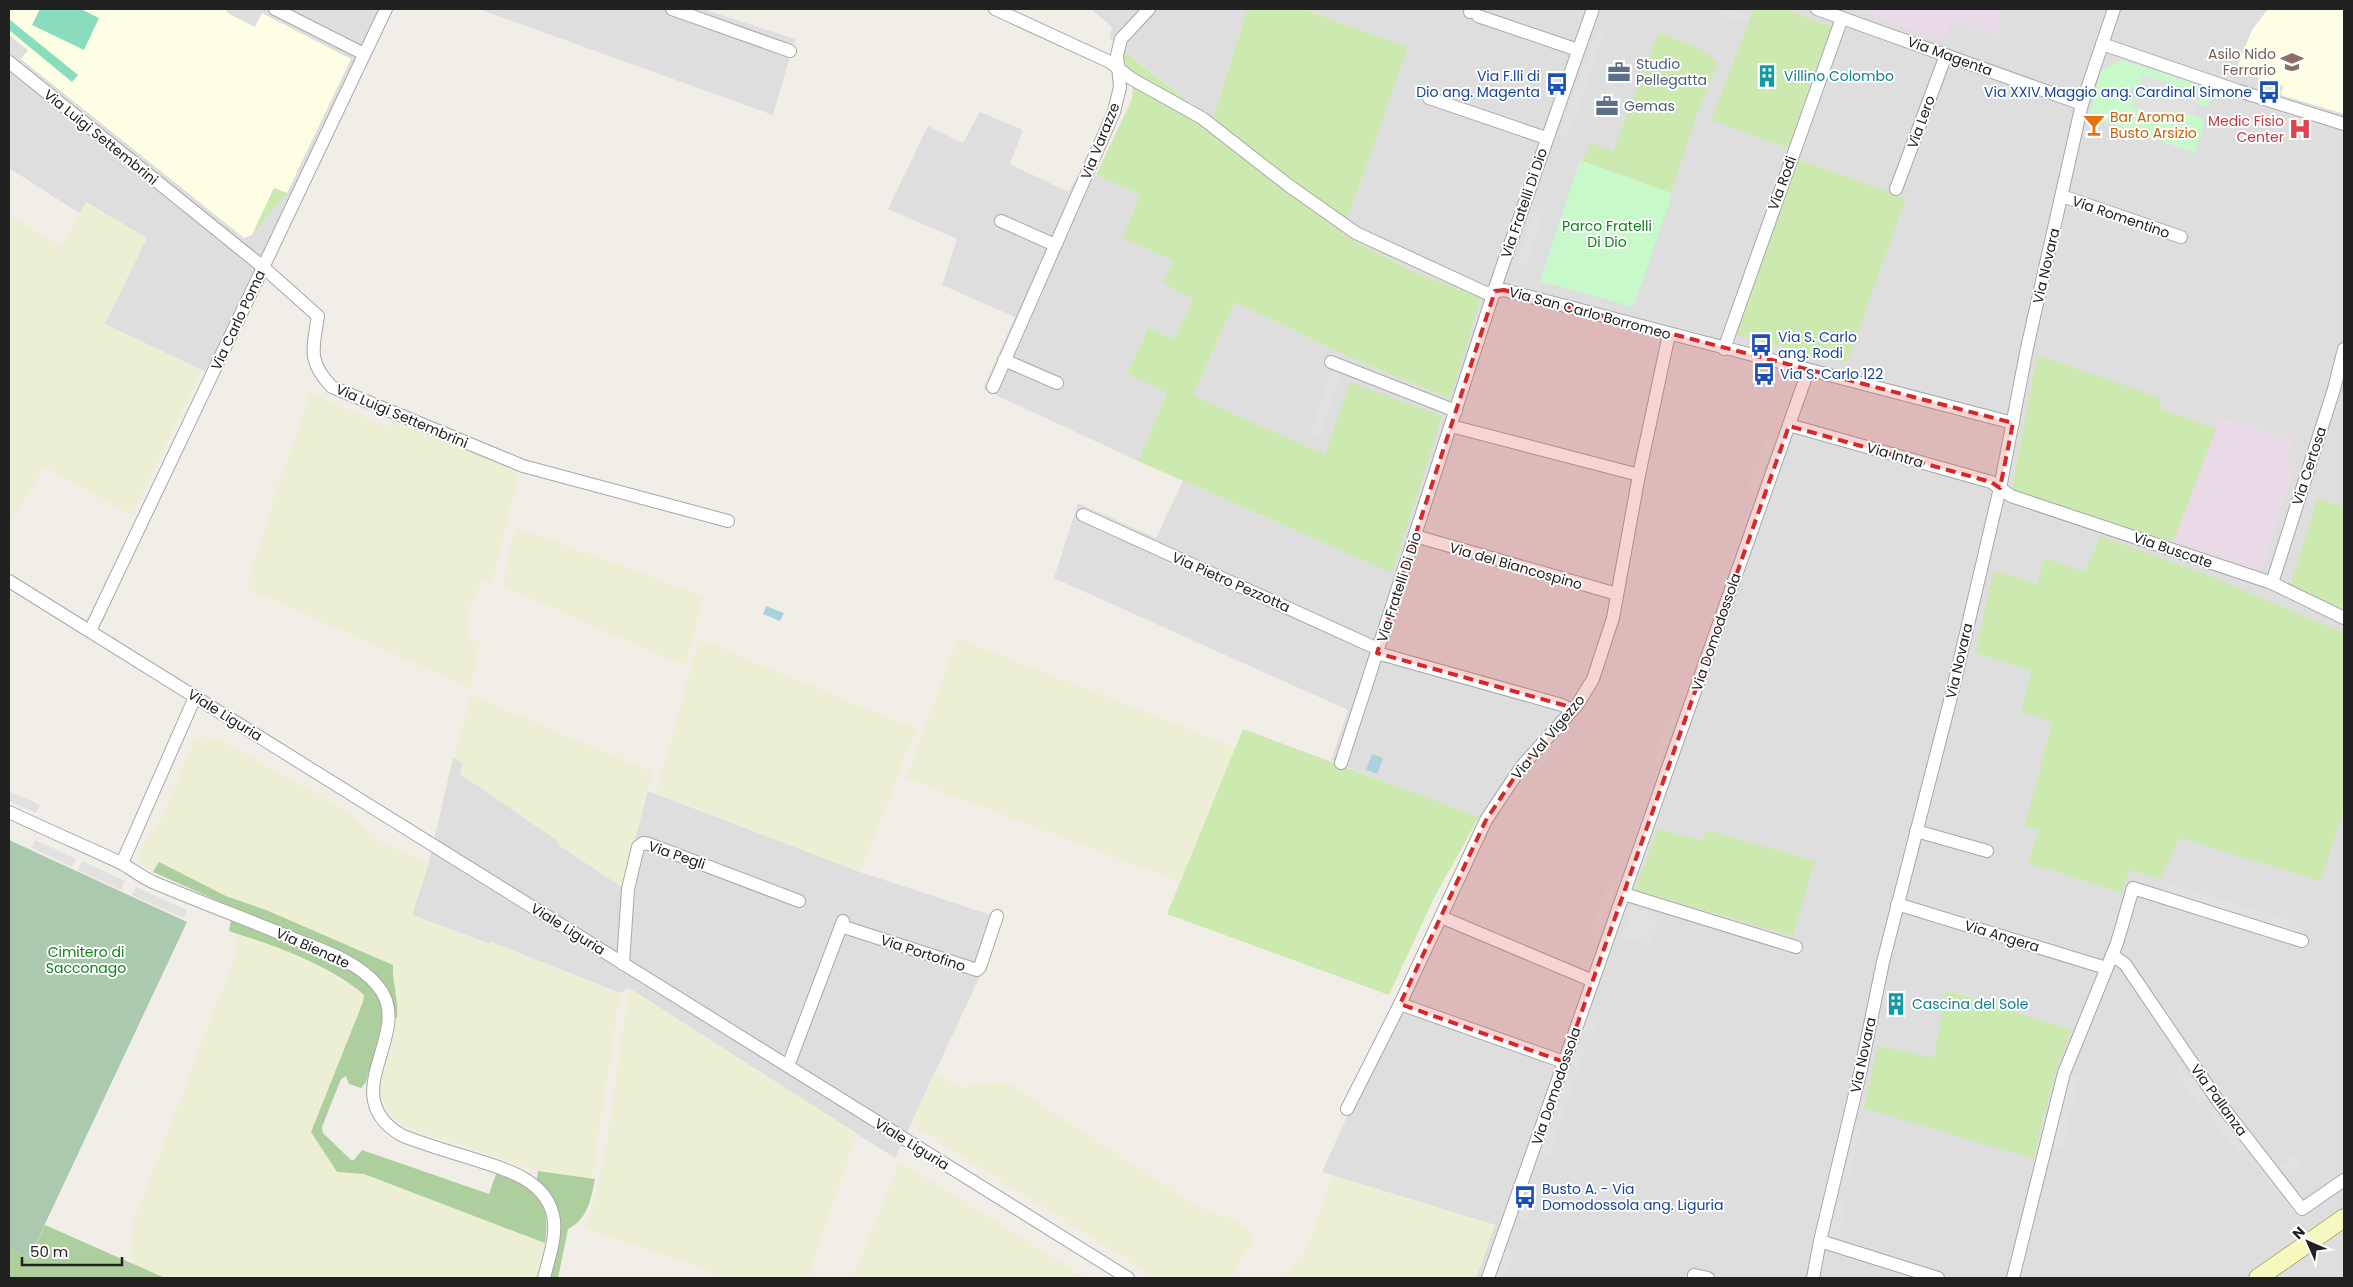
<svg xmlns="http://www.w3.org/2000/svg" width="2353" height="1287" font-family="Poppins,sans-serif">
<style>
.residential{fill:#dfdede}
.industrial{fill:#eadae7}
.education{fill:#fefee4}
.farmland{fill:#edefd4}
.grass{fill:#cce9b0}
.forest{fill:#adcf9e}
.cemetery{fill:#aac9ae}
.park{fill:#c7f9cb}
.pitch{fill:#89ddbc}
.parking{fill:#e1e1e1}
.water{fill:#aad2dd}
.lines{fill:none;stroke-linecap:round;stroke-linejoin:round}
.street-casing{stroke:#a8a8a8;stroke-width:14}
.secondary-casing{stroke:#6c7808;stroke-width:19}
.street{stroke:#fff;stroke-width:12}
.secondary{stroke:#f6f8bf;stroke-width:18}
.marked{fill:#d62828;fill-opacity:0.2;stroke:#d62828;stroke-width:4;stroke-dasharray:10 6;stroke-linejoin:round}
.labels{text-anchor:middle;dominant-baseline:central;stroke-width:4;stroke-linejoin:round;paint-order:stroke}
.education-label{font-size:14px;fill:#785e54;stroke:#fff;text-anchor:end}
.street-label{font-size:14px;fill:#212121;stroke:#fff}
.service-label{font-size:14px;fill:#4e5e75;stroke:#fff;text-anchor:start}
.transit-label{font-size:14px;fill:#164399;stroke:#fff;text-anchor:start}
.culture-label{font-size:14px;fill:#0d838f;stroke:#fff;text-anchor:start}
.food-label{font-size:14px;fill:#c56008;stroke:#fff;text-anchor:start}
.health-label{font-size:14px;fill:#be3a42;stroke:#fff;text-anchor:end}
.park-label{font-size:14px;fill:#0f7f18;stroke:#fff}
</style>
<rect width="100%" height="100%" fill="#f1eee8"/>
<g class="residential">
<polygon points="9,9 381,9 212,375 104,324 96,208 87,202 79,213 9,168"/>
<polygon points="479,9 703,9 795,39 773,115"/>
<polygon points="1091,9 1247,9 1212,121 1109,38 1112,27"/>
<polygon points="1303,9 2344,9 2344,1278 1476,1278 1495,1225 1322,1172 1481,819 1331,761 1348,710 1054,578 1078,503 1156,538 1183,481 1344,552 1325,456 1193,395 1235,302 1353,359 1449,397 1480,297 1415,273 1342,234 1407,47"/>
<polygon points="980,112 1023,130 1010,164 1068,192 1082,169 1140,195 1122,238 1174,261 1193,299 1174,340 1148,328 1127,374 1167,393 1138,461 983,389 1015,317 942,285 957,239 888,209 928,126 963,143"/>
<polygon points="453,758 463,762 560,842 558,844 622,887 648,791 860,872 1000,918 981,974 895,1158 629,988 620,993 491,942 490,944 412,915 429,862"/>
</g>
<g class="industrial">
<polygon points="1855,9 1999,9 1999,36 1952,20 1943,41"/>
<polygon points="2220,417 2294,440 2286,464 2294,470 2263,568 2256,571 2173,542"/>
</g>
<g class="education">
<polygon points="9,9 225,9 229,14 255,27 262,13 351,59 287,193 274,188 252,235 244,238 21,59 28,50 9,35"/>
<polygon points="2268,9 2344,9 2344,114 2281,95 2283,86 2236,70 2252,30"/>
</g>
<g class="farmland">
<polygon points="86,202 147,238 105,324 202,370 132,515 44,467 28,495 9,520 9,214 61,247"/>
<polygon points="310,393 385,426 394,422 519,470 492,584 481,579 477,596 465,610 471,622 469,639 480,643 470,688 247,588 277,488"/>
<polygon points="515,527 704,596 685,666 502,586"/>
<polygon points="958,638 1236,748 1180,882 906,778"/>
<polygon points="699,639 916,729 860,872 656,793"/>
<polygon points="471,695 652,772 622,887 558,845 559,842 460,774 463,762 453,758"/>
<polygon points="207,737 218,739 333,803 350,814 382,843 429,862 412,915 490,944 491,942 620,993 592,1178 538,1171 416,1131 399,1123 388,1111 381,1096 380,1087 396,1025 398,1010 392,976 266,910 226,896 159,863 153,872 145,867 141,861 138,850 161,821 193,742 199,738"/>
<polygon points="238,934 287,951 327,971 364,995 363,1002 311,1132 343,1174 350,1172 364,1174 545,1243 537,1278 165,1278 132,1264 129,1246 134,1220 233,961"/>
<polygon points="629,988 857,1134 808,1278 730,1278 582,1227 592,1209 606,1147"/>
<polygon points="934,1073 960,1087 1001,1081 1013,1086 1196,1206 1227,1217 1249,1229 1252,1232 1252,1241 1231,1278 1157,1278 911,1124"/>
<polygon points="900,1162 1086,1278 852,1278"/>
<polygon points="1333,1176 1495,1225 1476,1278 1282,1278 1305,1251"/>
</g>
<g class="grass">
<path d="M 1247,9 L 1303,9 L 1408,47 L 1342,234 L 1415,273 L 1481,297 L 1450,398 L 1353,359 L 1235,302 L 1193,395 L 1325,455 L 1350,382 L 1442,416 L 1392,573 L 1138,461 L 1167,393 L 1127,374 L 1148,328 L 1174,339 L 1193,299 L 1163,283 L 1174,261 L 1122,238 L 1140,195 L 1096,175 L 1132,99 C 1135,82 1124,67 1123,50 L 1212,121 Z"/>
<polygon points="1754,9 1785,9 1831,27 1788,148 1711,120"/>
<polygon points="1658,32 1697,47 1718,62 1698,111 1671,193 1583,161 1590,143 1613,151"/>
<polygon points="1797,159 1906,198 1847,363 1735,334"/>
<polygon points="274,188 287,193 252,235"/>
<polygon points="2037,355 2161,398 2160,406 2164,410 2216,429 2173,542 2012,490"/>
<polygon points="2317,499 2344,506 2344,612 2290,588"/>
<polygon points="2100,536 2203,573 2344,633 2344,807 2321,881 2179,838 2161,879 2129,870 2122,893 2028,863 2039,830 2025,826 2052,722 2021,711 2032,671 1975,653 1994,571 2037,584 2045,558 2085,572"/>
<polygon points="1243,729 1479,817 1435,896 1389,995 1167,914"/>
<polygon points="1657,829 1703,840 1707,830 1815,861 1793,936 1635,890"/>
<polygon points="1946,990 2071,1030 2055,1073 2033,1159 1864,1108 1877,1046 1934,1058"/>
</g>
<g class="forest">
<path d="M 159,862 L 226,896 L 266,910 L 393,965 C 392,983 399,1000 397,1018 L 394,1018 L 356,962 L 153,872 Z"/>
<path d="M 234,919 L 352,972 C 363,979 378,988 383,1002 C 388,1015 370,1066 366,1082 L 361,1088 L 349,1084 L 346,1076 L 341,1079 L 322,1127 L 323,1133 L 351,1160 L 354,1160 L 362,1150 L 489,1194 L 496,1174 C 535,1186 552,1201 545,1243 L 364,1174 L 337,1172 L 311,1132 L 363,1002 L 364,995 C 332,966 272,944 231,932 L 229,930 L 231,920 Z"/>
<path d="M 538,1171 L 595,1179 C 591,1199 588,1219 568,1229 L 558,1278 L 548,1278 L 558,1237 L 541,1184 L 537,1179 Z"/>
<polygon points="45,1225 165,1278 9,1278 9,1249 29,1258"/>
</g>
<polygon class="cemetery" points="9,840 187,922 29,1258 9,1249"/>
<g class="park">
<path d="M 2122,60 L 2206,87 C 2213,93 2212,100 2207,107 L 2197,104 L 2200,93 L 2143,75 L 2139,88 L 2133,88 L 2130,92 L 2131,96 L 2135,98 L 2132,106 L 2183,124 L 2187,113 L 2203,119 L 2204,125 L 2195,153 L 2089,116 L 2101,70 Z"/>
<polygon points="1580,160 1671,193 1669,204 1633,307 1540,281"/>
</g>
<g class="pitch">
<polygon points="40,9 81,9 99,18 84,50 32,25"/>
<polygon points="9,19 78,75 72,82 9,30"/>
</g>
<g class="parking">
<polygon points="1723,9 1730,9 1750,16 1747,24 1721,15"/>
<polygon points="1597,29 1605,32 1567,138 1559,135"/>
<polygon points="2143,75 2200,94 2194,115 2187,113 2184,124 2132,106"/>
<polygon points="1533,212 1542,215 1526,265 1517,262"/>
<polygon points="1331,371 1340,375 1320,437 1311,433"/>
<polygon points="1766,437 1774,440 1755,494 1746,491"/>
<polygon points="1668,716 1677,719 1661,765 1652,762"/>
<polygon points="1555,738 1562,744 1535,773 1527,769"/>
<polygon points="9,791 40,805 36,813 9,801"/>
<polygon points="35,840 76,859 72,867 32,848"/>
<polygon points="82,861 125,881 121,890 78,870"/>
<polygon points="1610,875 1619,877 1598,935 1590,932"/>
<polygon points="2166,883 2296,922 2293,932 2163,892"/>
<polygon points="136,887 187,910 183,918 132,895"/>
<polygon points="1631,907 1660,916 1651,945 1622,936"/>
<polygon points="1588,1017 1596,1022 1588,1043 1581,1038"/>
<polygon points="1579,1043 1586,1049 1579,1070 1571,1064"/>
<polygon points="2179,1063 2208,1099 2200,1105 2176,1075"/>
<polygon points="1569,1070 1577,1076 1568,1101 1560,1095"/>
<polygon points="2071,1073 2080,1075 2071,1112 2062,1109"/>
<polygon points="1558,1101 1566,1107 1558,1129 1550,1122"/>
<polygon points="2216,1110 2248,1149 2240,1155 2209,1116"/>
<polygon points="2061,1113 2070,1116 2063,1147 2053,1145"/>
<polygon points="1549,1127 1557,1135 1549,1158 1541,1149"/>
<polygon points="1855,1127 1859,1128 1847,1188 1842,1187"/>
<polygon points="2295,1155 2301,1163 2285,1175 2280,1167"/>
<polygon points="2258,1161 2301,1215 2328,1196 2330,1199 2303,1218 2301,1215 2297,1217 2255,1164"/>
<polygon points="1524,1199 1532,1205 1526,1220 1518,1215"/>
<polygon points="1838,1200 1847,1203 1839,1238 1829,1236"/>
<polygon points="1506,1250 1514,1253 1505,1278 1496,1278"/>
</g>
<g class="water">
<polygon points="766,606 784,613 780,621 763,614"/>
<polygon points="1372,754 1383,758 1377,774 1366,770"/>
</g>
<g class="lines">
<defs>
<g id="street">
<polyline points="275,9 364,54"/>
<polyline points="672,9 790,51"/>
<polyline points="995,9 1110,62 1132,79 1202,118 1288,185 1356,233 1486,293 1504,290 2013,423"/>
<polyline points="1817,9 2082,104"/>
<polyline points="1470,12 1471,9"/>
<polyline points="1478,16 1578,50"/>
<polyline points="2102,44 2239,91 2344,124"/>
<path d="M 9,62 L 263,267 L 318,316 C 313,349 307,361 332,387 L 523,466 L 728,521"/>
<polyline points="1429,98 1546,138"/>
<polyline points="1896,189 1946,55"/>
<polyline points="2062,196 2181,237"/>
<polyline points="1001,221 1055,245"/>
<polyline points="1724,349 1842,18"/>
<polyline points="1004,360 1057,383"/>
<polyline points="1331,362 1456,411"/>
<polyline points="993,387 1114,112 1120,87 1117,55 1121,39 1149,9"/>
<polyline points="1789,425 1991,482 2011,496 2272,583 2344,618"/>
<polyline points="1451,426 1639,475"/>
<polyline points="1083,515 1378,649"/>
<polyline points="1415,536 1617,594"/>
<polyline points="9,581 1128,1278"/>
<polyline points="2272,583 2334,389 2344,349"/>
<polyline points="90,631 386,9"/>
<polyline points="1377,653 1562,705 1572,710"/>
<polyline points="1341,763 1500,273 1593,9"/>
<path d="M 9,812 C 45,829 82,845 119,862 C 131,868 142,878 155,883 C 200,902 246,919 292,938 C 321,950 356,960 377,985 C 418,1032 332,1093 401,1135 C 423,1144 447,1151 470,1158 C 504,1169 549,1179 554,1221 C 556,1240 548,1260 544,1278"/>
<polyline points="1916,831 1987,851"/>
<polyline points="122,863 195,697"/>
<polyline points="1624,894 1796,947"/>
<polyline points="1897,904 2106,968"/>
<polyline points="1441,917 1593,981"/>
<polyline points="841,926 977,970 980,967 997,916"/>
<polyline points="2112,955 2125,964 2218,1101 2302,1209 2344,1180"/>
<polyline points="623,964 628,889 638,847 643,843 649,844 799,901"/>
<polyline points="1400,1004 1564,1062"/>
<polyline points="788,1066 843,921"/>
<polyline points="1347,1109 1400,1004 1486,820 1522,766 1577,705 1593,679 1613,618 1639,475 1669,334"/>
<polyline points="1820,1241 1938,1278"/>
<polyline points="1694,1275 1708,1278"/>
<polyline points="1488,1278 1808,371"/>
<polyline points="1813,1278 1820,1241 1861,1069 1883,962 1952,693 2000,488 2027,348 2082,104 2114,9"/>
<polyline points="2013,1278 2064,1073 2117,943 2133,888 2302,941"/>
</g>
<polyline id="secondary" points="2258,1278 2344,1218"/>
</defs>
<use href="#street" class="street-casing"/>
<use href="#secondary" class="secondary-casing"/>
<use href="#street" class="street"/>
<use href="#secondary" class="secondary"/>
</g>
<path class="marked" d="M 1504,290 L 2013,423 L 2000,488 L 1991,482 L 1789,426 L 1564,1062 L 1400,1004 L 1486,820 L 1522,766 L 1574,708 L 1377,653 L 1495,291 Z"/>
<defs>
<symbol id="school-bare" viewBox="-9 -9 18 18"><path d="M0-5L7-2L0 1L-7-2ZM-4 1L0 2.5L4 1V4Q0 6-4 4Z" fill="#8d6e63" stroke="#fff" stroke-width="2.5" paint-order="stroke"/></symbol>
<symbol id="office-bare" viewBox="-9 -9 18 18"><path d="M-6-3h4V-5.5h4V-3h4V5H-6ZM-1-4.5V-3h2v-1.5ZM-6 0V1H6V0Z" fill="#5c6f8a" stroke="#fff" stroke-width="2.5" paint-order="stroke"/></symbol>
<symbol id="building-bare" viewBox="-9 -9 18 18"><path d="M-4-6H4V6H1V3H-1V6H-4ZM-2.5-4.3h1.7v1.8h-1.7ZM.8-4.3h1.7v1.8H.8ZM-2.5-1h1.7V.8h-1.7ZM.8-1h1.7V.8H.8Z" fill="#0f9aa8" stroke="#fff" stroke-width="2.5" paint-order="stroke"/></symbol>
<symbol id="bus-bare" viewBox="-9 -9 18 18"><path d="M-5-6H5V4H4V6H2V4H-2V6H-4V4H-5ZM-3.5-4V0h7V-4ZM-3.5 1.2v1.5H-2V1.2ZM2 1.2v1.5H3.5V1.2Z" fill="#1a4fb4" stroke="#fff" stroke-width="2.5" paint-order="stroke"/></symbol>
<symbol id="bar-bare" viewBox="-9 -9 18 18"><path d="M-6-5H6L.8 .8V4.5H3.5V6h-7V4.5H-.8V.8Z" fill="#e8710a" stroke="#fff" stroke-width="2.5" paint-order="stroke"/></symbol>
<symbol id="hospital-bare" viewBox="-9 -9 18 18"><path d="M-5-5h3v3.5h4V-5h3V5h-3V1.5h-4V5h-3Z" fill="#e0444e" stroke="#fff" stroke-width="2.5" paint-order="stroke"/></symbol>
</defs>
<g fill-rule="evenodd">
<use href="#school-bare" x="2276" y="46" width="32" height="32"/>
<use href="#office-bare" x="1603" y="56" width="32" height="32"/>
<use href="#building-bare" x="1751" y="60" width="32" height="32"/>
<use href="#bus-bare" x="1541" y="68" width="32" height="32"/>
<use href="#bus-bare" x="2253" y="76" width="32" height="32"/>
<use href="#office-bare" x="1591" y="90" width="32" height="32"/>
<use href="#bar-bare" x="2078" y="109" width="32" height="32"/>
<use href="#hospital-bare" x="2284" y="113" width="32" height="32"/>
<use href="#bus-bare" x="1745" y="329" width="32" height="32"/>
<use href="#bus-bare" x="1748" y="358" width="32" height="32"/>
<use href="#building-bare" x="1880" y="988" width="32" height="32"/>
<use href="#bus-bare" x="1509" y="1181" width="32" height="32"/>
</g>
<g class="labels">
<g class="education-label">
<text x="2276" y="54">Asilo Nido<tspan x="2276" dy="16">Ferrario</tspan></text>
</g>
<g class="street-label">
<text transform="translate(1950 56) rotate(20)">Via Magenta</text>
<text transform="translate(1921 122) rotate(-70)">Via Lero</text>
<text transform="translate(101 137) rotate(39)">Via Luigi Settembrini</text>
<text transform="translate(1100 141) rotate(-68)">Via Varazze</text>
<text transform="translate(1782 183) rotate(-70)">Via Rodi</text>
<text transform="translate(1524 203) rotate(-71)">Via Fratelli Di Dio</text>
<text transform="translate(2121 217) rotate(19)">Via Romentino</text>
<text transform="translate(2046 266) rotate(-77)">Via Novara</text>
<text transform="translate(1590 313) rotate(15)">Via San Carlo Borromeo</text>
<text transform="translate(238 320) rotate(-65)">Via Carlo Poma</text>
<text transform="translate(402 416) rotate(23)">Via Luigi Settembrini</text>
<text transform="translate(1895 455) rotate(16)">Via Intra</text>
<text transform="translate(2309 466) rotate(-72)">Via Certosa</text>
<text transform="translate(2173 550) rotate(19)">Via Buscate</text>
<text transform="translate(1516 566) rotate(16)">Via del Biancospino</text>
<text transform="translate(1231 582) rotate(24)">Via Pietro Pezzotta</text>
<text transform="translate(1399 587) rotate(-72)">Via Fratelli Di Dio</text>
<text transform="translate(1716 632) rotate(-71)">Via Domodossola</text>
<text transform="translate(1959 661) rotate(-77)">Via Novara</text>
<text transform="translate(225 715) rotate(32)">Viale Liguria</text>
<text transform="translate(1548 737) rotate(-50)">Via Val Vigezzo</text>
<text transform="translate(677 855) rotate(19)">Via Pegli</text>
<text transform="translate(568 929) rotate(32)">Viale Liguria</text>
<text transform="translate(2002 936) rotate(17)">Via Angera</text>
<text transform="translate(313 948) rotate(24)">Via Bienate</text>
<text transform="translate(923 953) rotate(18)">Via Portofino</text>
<text transform="translate(1863 1055) rotate(-78)">Via Novara</text>
<text transform="translate(1556 1086) rotate(-71)">Via Domodossola</text>
<text transform="translate(2219 1100) rotate(54)">Via Pallanza</text>
<text transform="translate(912 1144) rotate(32)">Viale Liguria</text>
</g>
<g class="service-label">
<text x="1636" y="64">Studio<tspan x="1636" dy="16">Pellegatta</tspan></text>
<text x="1624" y="106">Gemas</text>
</g>
<g class="transit-label">
<text x="1540" y="76" text-anchor="end">Via F.lli di<tspan x="1540" dy="16">Dio ang. Magenta</tspan></text>
<text x="2252" y="92" text-anchor="end">Via XXIV Maggio ang. Cardinal Simone</text>
<text x="1778" y="337">Via S. Carlo<tspan x="1778" dy="16">ang. Rodi</tspan></text>
<text x="1780" y="374">Via S. Carlo 122</text>
<text x="1542" y="1189">Busto A. - Via<tspan x="1542" dy="16">Domodossola ang. Liguria</tspan></text>
</g>
<g class="culture-label">
<text x="1784" y="76">Villino Colombo</text>
<text x="1912" y="1004">Cascina del Sole</text>
</g>
<g class="food-label">
<text x="2110" y="117">Bar Aroma<tspan x="2110" dy="16">Busto Arsizio</tspan></text>
</g>
<g class="health-label">
<text x="2284" y="121">Medic Fisio<tspan x="2284" dy="16">Center</tspan></text>
</g>
<g class="park-label">
<text x="1607" y="226">Parco Fratelli<tspan x="1607" dy="16">Di Dio</tspan></text>
<text x="86" y="952">Cimitero di<tspan x="86" dy="16">Sacconago</tspan></text>
</g>
</g>
<rect width="2353" height="1287" fill="none" stroke="#212121" stroke-width="20"/>
<g transform="translate(2308 1242) rotate(315)" stroke="#ffffff" stroke-width="4" paint-order="stroke">
<path d="M0-4L9 19L0 12L-9 19Z" fill="#212121"/>
<text y="-8" font-size="14" font-weight="bold" text-anchor="middle" fill="#212121">N</text>
</g>
<path d="M22 1257v8h100v-8" fill="none" stroke="#212121" stroke-width="2.5"/>
<text x="30" y="1257" font-size="15" fill="#212121" stroke="#ffffff" stroke-width="4" paint-order="stroke">50 m</text>
</svg>
